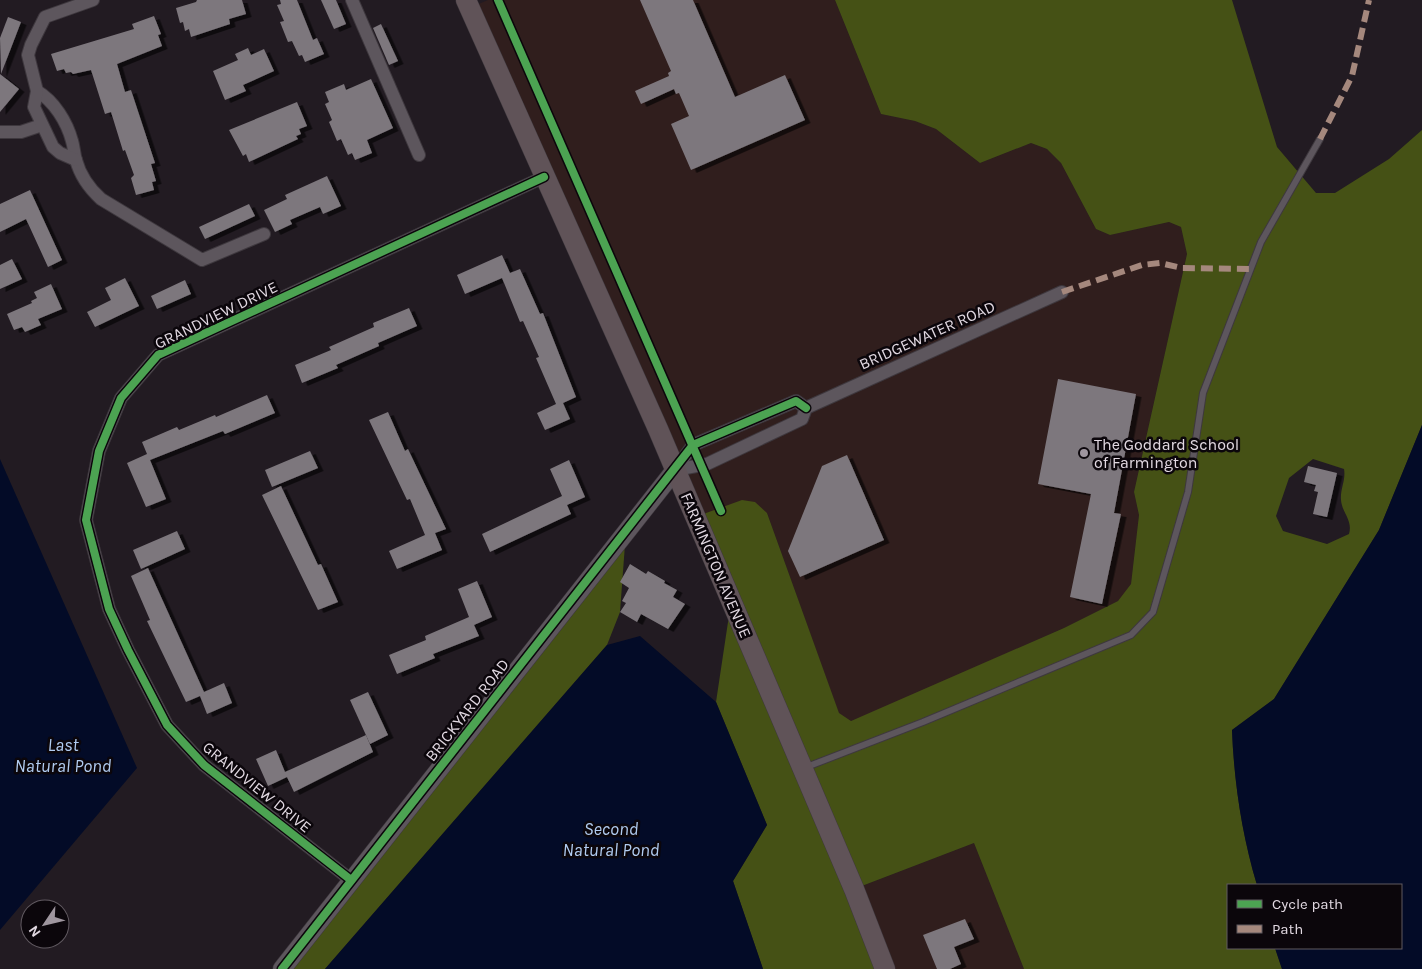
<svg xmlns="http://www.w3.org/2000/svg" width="1422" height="969" font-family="Karla,sans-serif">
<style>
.commercial{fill:#301e1d}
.forest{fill:#455115;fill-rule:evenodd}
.water{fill:#030b27}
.building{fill:#7d777d;filter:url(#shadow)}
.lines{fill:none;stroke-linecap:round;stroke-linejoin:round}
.lane-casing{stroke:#3e383e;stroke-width:8}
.street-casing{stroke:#3e383e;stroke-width:14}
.secondary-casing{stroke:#3e383e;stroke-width:19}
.primary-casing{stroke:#3e383e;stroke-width:21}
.lane{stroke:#5d565d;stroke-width:6}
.street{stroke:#5d565d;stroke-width:12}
.secondary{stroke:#5d565d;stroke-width:18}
.primary{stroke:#605358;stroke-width:20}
.quiet{stroke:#a5887d;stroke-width:6;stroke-dasharray:12 6;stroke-linecap:butt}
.cycleway-casing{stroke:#0b060b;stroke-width:11}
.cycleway{stroke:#4ca352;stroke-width:8}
.poi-dot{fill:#9f969f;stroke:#0b060b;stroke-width:2}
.labels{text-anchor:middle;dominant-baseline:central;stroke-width:5;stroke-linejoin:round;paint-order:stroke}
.street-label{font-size:16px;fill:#e2d9e2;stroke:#0b060b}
.poi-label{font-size:16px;fill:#e2d9e2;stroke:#0b060b;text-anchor:start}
.water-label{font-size:18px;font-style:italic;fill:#b1ccf1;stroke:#0b060b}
</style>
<defs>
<filter id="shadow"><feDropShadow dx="5.5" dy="3" stdDeviation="0" flood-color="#0009"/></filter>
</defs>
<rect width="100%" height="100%" fill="#221b22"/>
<g class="commercial">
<polygon points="488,0 835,0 881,114 915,121 936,129 980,163 1031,143 1047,149 1061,163 1096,229 1110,235 1169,222 1181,227 1187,254 1134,492 1139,515 1131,584 1123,596 1118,601 1064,628 889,706 851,721 839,714 767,513 695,517 469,8"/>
<polygon points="974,843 1024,969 885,969 854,889"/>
</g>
<g class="forest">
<path d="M 835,0 L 1232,0 L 1277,147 L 1316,193 L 1335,193 L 1389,159 L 1422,130 L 1422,425 L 1379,530 L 1274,699 L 1232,730 C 1234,782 1242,835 1257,885 L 1228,885 L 1228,948 L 1275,948 L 1282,969 L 1024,969 L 974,843 L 854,889 L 885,969 L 763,969 L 733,881 L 767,825 L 716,702 L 731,602 L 695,517 L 742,500 L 755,502 L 767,513 L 839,713 L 851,721 L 1064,628 L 1118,601 L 1131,584 L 1139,515 L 1134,492 L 1187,254 L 1181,227 L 1169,222 L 1110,235 L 1096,229 L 1061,163 L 1047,149 L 1031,143 L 980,163 L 936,129 L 915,121 L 881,114 ZM 1313,459 L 1344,469 C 1346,480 1340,489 1341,500 C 1342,513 1353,520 1349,534 L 1327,544 L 1283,531 L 1276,516 L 1289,478 Z"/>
<polygon points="626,531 620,612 607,645 325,969 282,969"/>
</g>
<g class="water">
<path d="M 1422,425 L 1422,969 L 1282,969 L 1275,948 L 1401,948 L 1401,885 L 1257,885 C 1242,835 1234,782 1232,730 L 1274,699 L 1379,530 Z"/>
<polygon points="0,459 137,768 0,930"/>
<polygon points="640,636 716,702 767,825 733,881 763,969 325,969 607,645"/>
</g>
<g class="building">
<polygon points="197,0 242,0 246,14 229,19 230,24 191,37 189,29 185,31 183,22 180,23 176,8 196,2"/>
<polygon points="280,0 297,0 313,40 317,38 324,54 305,62 302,55 299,56 292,41 288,42 280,22 284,21 277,5 281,4"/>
<polygon points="321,0 336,0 346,24 334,29"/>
<polygon points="640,0 693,0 735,97 785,75 805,120 691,170 671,124 689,116 679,93 676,94 674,89 641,104 635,91 669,76 668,73 671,71"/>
<polygon points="154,16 161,34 158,35 162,46 117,64 125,92 131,90 155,163 151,164 156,181 152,182 154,190 136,195 131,178 134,175 125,150 123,151 111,112 105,114 91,70 73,74 71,72 66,73 64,69 57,71 51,54 134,29 132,24"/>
<polygon points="8,17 21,22 1,74 0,38"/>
<polygon points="381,24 398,61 389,65 373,28"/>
<polygon points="248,48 251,55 264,49 274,71 243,85 246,91 225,100 213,71 238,60 235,54"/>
<polygon points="0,74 19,89 0,112"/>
<polygon points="371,79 393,128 367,140 372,153 355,160 352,153 348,155 341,139 337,141 329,122 332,120 325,104 329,102 325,92 344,84 346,90"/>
<polygon points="297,102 307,126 299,129 301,134 296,136 298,139 249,162 246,154 243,156 229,130"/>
<polygon points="327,176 341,206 323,214 320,207 290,220 292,224 275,232 264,210 287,199 285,195"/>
<polygon points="30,190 62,260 48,267 26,219 0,232 0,204"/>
<polygon points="249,204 255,216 205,239 199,227"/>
<polygon points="502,255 510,273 520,269 540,314 543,313 576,397 563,403 570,419 545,430 537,413 556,404 536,358 539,357 523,321 520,322 502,278 465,294 457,275"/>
<polygon points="12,259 22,279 0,289 0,265"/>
<polygon points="125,278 139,306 95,327 87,312 111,300 105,288"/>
<polygon points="185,280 191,294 157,309 151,296"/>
<polygon points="51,284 62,309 38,319 41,325 25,332 22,327 14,330 7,314 32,303 31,301 37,298 34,292"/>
<polygon points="409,308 417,326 378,343 379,346 336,365 338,368 302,383 295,365 331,350 329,347 374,327 373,323"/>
<polygon points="1058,379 1136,394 1114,513 1121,514 1102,604 1070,597 1091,494 1038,484"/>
<polygon points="267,395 275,413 225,434 223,431 150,460 166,499 146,507 127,463 147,454 142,442 177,427 179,430 215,415 216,417"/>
<polygon points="388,412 405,451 408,449 446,529 435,533 442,550 397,569 389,551 425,535 410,499 407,500 369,420"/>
<polygon points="310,451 318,468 272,487 265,470"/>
<polygon points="847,455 884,540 800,577 788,551 822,466"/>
<polygon points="569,460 585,497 567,505 571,514 490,552 482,534 562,496 550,469"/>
<polygon points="1308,466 1337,473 1327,517 1313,514 1318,492 1314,491 1316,485 1304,482"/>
<polygon points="281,486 318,565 321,564 338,602 318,610 262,495"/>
<polygon points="177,531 185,549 141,569 133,550"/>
<polygon points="630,564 646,574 648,571 665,581 664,583 677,590 673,597 685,604 668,629 641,614 637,622 620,612 626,603 622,601 629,588 620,582"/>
<polygon points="148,568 204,692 224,683 232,703 207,714 200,696 186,702 147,621 150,620 131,576"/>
<polygon points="477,581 492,617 474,625 479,636 433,654 435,658 397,674 389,655 426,640 425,636 469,617 458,589"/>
<polygon points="368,692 388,735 370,744 350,700"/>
<polygon points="366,735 373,752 294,792 287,777 268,786 256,759 276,750 285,772"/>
<polygon points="965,919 974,939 954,947 961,964 950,969 937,969 923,935"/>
</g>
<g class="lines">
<defs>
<polyline id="lane" points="804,768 923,722 1131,635 1153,612 1188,492 1203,393 1261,242 1320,139"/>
<g id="street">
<polyline points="352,0 419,155"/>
<path d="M 37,91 C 54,101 67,122 72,141 C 74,147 74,154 76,160 C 80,175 90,189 101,199 L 202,260 L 264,234"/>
<polyline points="0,132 21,132 42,125"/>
<polyline points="76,160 60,153 53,147 34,107 37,91 28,55 31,45 45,17 93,0"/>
<polyline points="675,470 707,464 802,419 806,408 1062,292"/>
<polyline points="675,470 693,445 796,401 806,408"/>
<polyline points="351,880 204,765 167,725 128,650 109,609 86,520 99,451 121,398 158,355 544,177"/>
</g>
<polyline id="secondary" points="282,969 675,470"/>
<polyline id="primary" points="466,0 658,429 854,889 885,969"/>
</defs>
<use href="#lane" class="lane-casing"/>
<use href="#street" class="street-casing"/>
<use href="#secondary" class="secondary-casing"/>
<use href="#primary" class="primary-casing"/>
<use href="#lane" class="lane"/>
<use href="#street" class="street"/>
<use href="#secondary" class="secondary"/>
<use href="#primary" class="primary"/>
<g class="quiet">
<polyline points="1320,139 1352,76 1369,0"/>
<polyline points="1062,292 1142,265 1160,263 1182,268 1250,269"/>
</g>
<defs>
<g id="cycleway">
<polyline points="498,0 721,511"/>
<polyline points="351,880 204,765 167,725 128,650 109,609 86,520 99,451 121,398 158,355 544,177"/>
<polyline points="282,969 693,445 796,401 806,408"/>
</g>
</defs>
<use href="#cycleway" class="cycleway-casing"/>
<use href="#cycleway" class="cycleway"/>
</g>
<circle class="poi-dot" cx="1084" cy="453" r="5"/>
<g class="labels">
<g class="street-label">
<text transform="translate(216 315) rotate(-26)">GRANDVIEW DRIVE</text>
<text transform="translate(927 335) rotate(-24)">BRIDGEWATER ROAD</text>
<text transform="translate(716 565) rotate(67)">FARMINGTON AVENUE</text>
<text transform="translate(467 710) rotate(-52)">BRICKYARD ROAD</text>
<text transform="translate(257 787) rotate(39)">GRANDVIEW DRIVE</text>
</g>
<g class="poi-label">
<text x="1094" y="444">The Goddard School<tspan x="1094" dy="18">of Farmington</tspan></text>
</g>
<g class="water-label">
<text x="63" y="745">Last<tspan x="63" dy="21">Natural Pond</tspan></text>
<text x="611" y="829">Second<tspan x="611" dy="21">Natural Pond</tspan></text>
</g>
</g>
<rect x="1227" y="884" width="175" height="65" fill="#0b060b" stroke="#615a61"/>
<rect x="1237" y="900" width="25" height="8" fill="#4ca352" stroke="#615a61"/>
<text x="1272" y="909" font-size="15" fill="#e2d9e2">Cycle path</text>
<rect x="1237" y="925" width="25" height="8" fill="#a5887d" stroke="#615a61"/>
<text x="1272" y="934" font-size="15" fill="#e2d9e2">Path</text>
<g transform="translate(45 924) rotate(235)"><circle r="24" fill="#0b060b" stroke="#615a61"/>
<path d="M0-4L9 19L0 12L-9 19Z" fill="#9f969f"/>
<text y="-8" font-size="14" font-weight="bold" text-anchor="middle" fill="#e2d9e2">N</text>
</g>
</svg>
